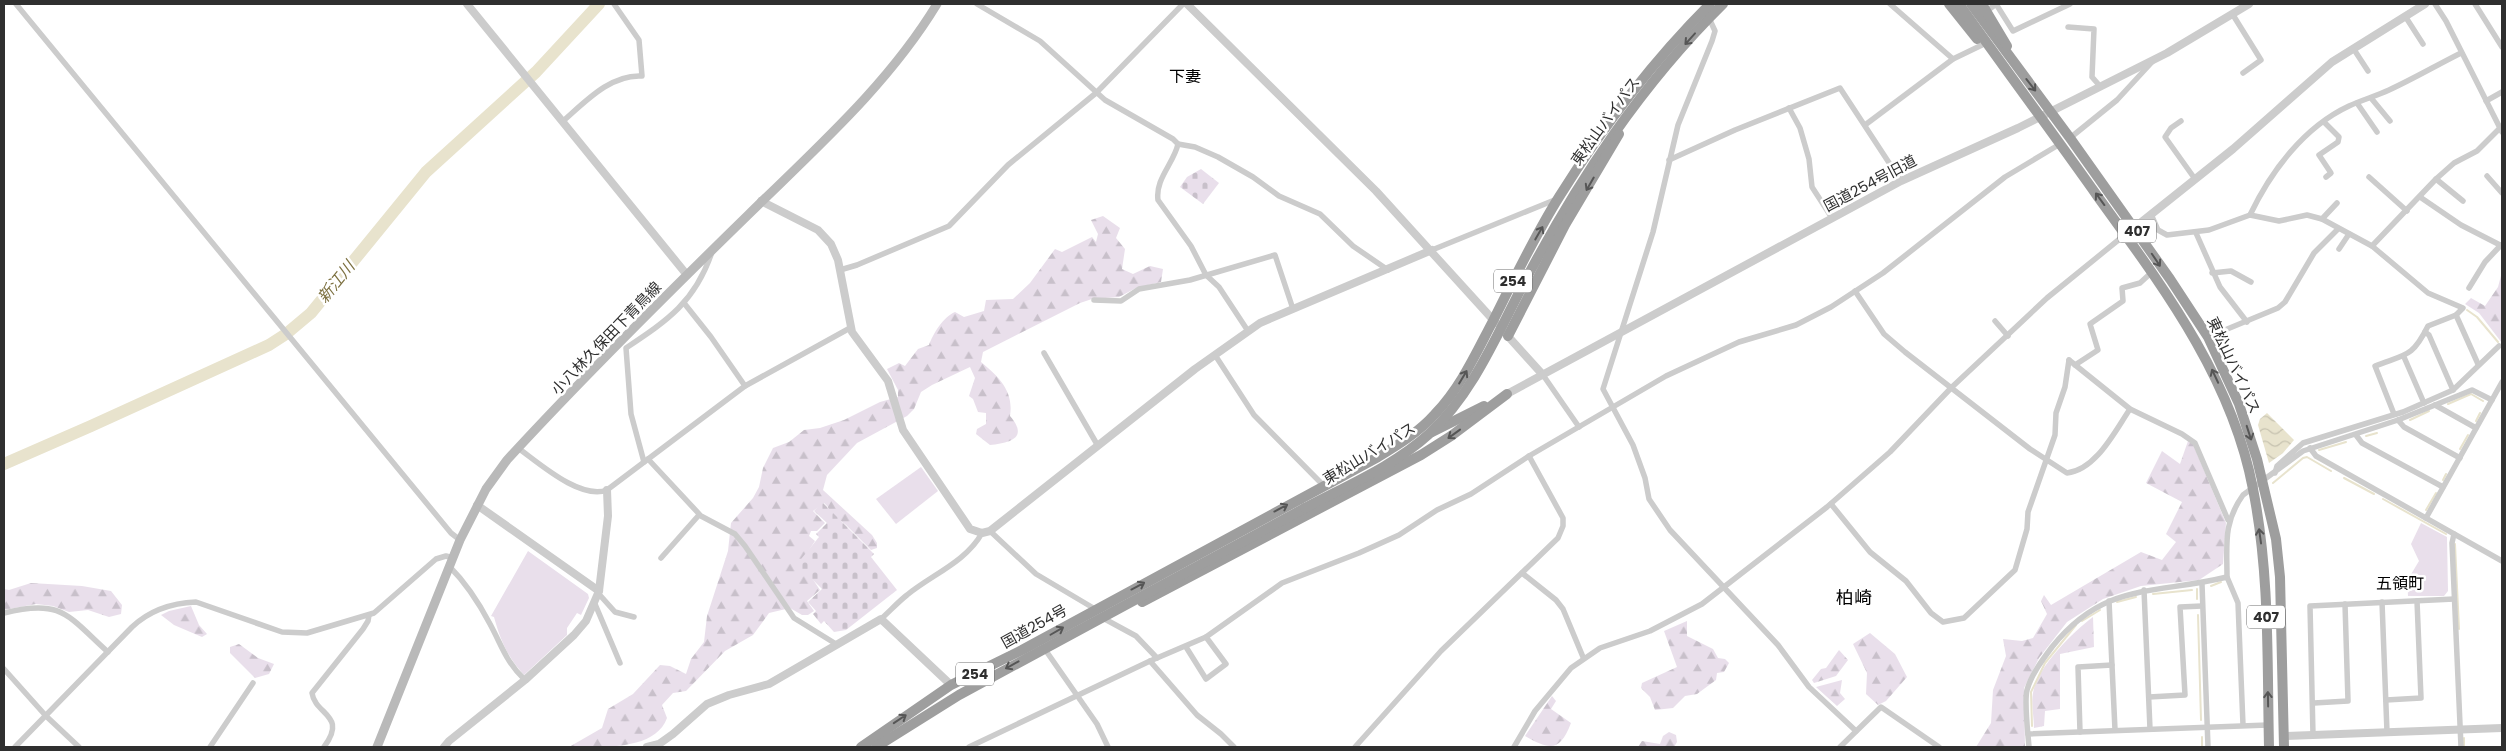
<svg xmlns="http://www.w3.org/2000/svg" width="2506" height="751" font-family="Poppins,'Noto Sans JP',sans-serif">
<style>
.forest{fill:url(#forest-firs)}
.cemetery{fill:url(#cemetery-stones)}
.green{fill:#e9dfeb}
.water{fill:url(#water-waves)}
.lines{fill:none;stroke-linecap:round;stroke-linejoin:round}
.stream{stroke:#e8e3cd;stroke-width:2}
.river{stroke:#e8e3cd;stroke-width:12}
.minor{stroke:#ccc;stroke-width:5.5}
.tertiary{stroke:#ccc;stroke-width:8}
.secondary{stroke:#b9b9b9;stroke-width:9}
.trunk{stroke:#9e9e9e;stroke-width:10}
.trunk-bridge{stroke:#9e9e9e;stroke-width:10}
.oneway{stroke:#565656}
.labels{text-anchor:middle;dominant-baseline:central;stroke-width:5;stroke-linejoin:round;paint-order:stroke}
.shield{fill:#fff;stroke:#6d6d6d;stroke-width:1}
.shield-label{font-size:14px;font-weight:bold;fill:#2f2f2f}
.street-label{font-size:15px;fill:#2f2f2f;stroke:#fff}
.neighbourhood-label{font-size:16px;fill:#000;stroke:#fff}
.water-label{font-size:16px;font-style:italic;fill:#7d7141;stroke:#fff}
.quarter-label{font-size:18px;fill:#000;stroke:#fff}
</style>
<defs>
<pattern id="forest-firs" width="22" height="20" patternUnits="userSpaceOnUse" patternTransform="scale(1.25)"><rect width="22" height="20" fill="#e9dfeb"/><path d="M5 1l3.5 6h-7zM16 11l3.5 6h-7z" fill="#c8c0ca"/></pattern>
<pattern id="cemetery-stones" width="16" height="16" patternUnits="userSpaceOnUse" patternTransform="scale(1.25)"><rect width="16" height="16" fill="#e9dfeb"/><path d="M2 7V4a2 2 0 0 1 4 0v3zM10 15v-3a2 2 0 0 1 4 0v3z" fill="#c8c0ca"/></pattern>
<pattern id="water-waves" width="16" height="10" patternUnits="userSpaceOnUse" patternTransform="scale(1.25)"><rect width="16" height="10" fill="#e8e3cd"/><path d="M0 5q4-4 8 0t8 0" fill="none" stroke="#c7c3b0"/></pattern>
</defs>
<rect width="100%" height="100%" fill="#fff"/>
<g class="forest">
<path d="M 1103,216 L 1120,228 L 1116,238 L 1125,249 L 1122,269 L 1133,274 L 1150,266 L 1163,269 L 1161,282 L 1136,288 L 1119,297 L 1092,299 L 1080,303 L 983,352 L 981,362 C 999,377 1014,391 1010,416 C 1029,438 1010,443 990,445 L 976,434 L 977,429 L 986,424 L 986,413 L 978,412 L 973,399 L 969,396 L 975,378 L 970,367 L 932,385 L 921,392 L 914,409 L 907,416 L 857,443 L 827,475 L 823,490 L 872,535 L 877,543 L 877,548 L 871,550 L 846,525 L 829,512 L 828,507 L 824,503 L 813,511 L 825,523 L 817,531 L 811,531 L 809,536 L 815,541 L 805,556 L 810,575 L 820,590 L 807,601 L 814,611 L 808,615 L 802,615 L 790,608 L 769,613 L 753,635 L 725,651 L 686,691 L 673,693 L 662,705 L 667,718 C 655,751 601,747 569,747 L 602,728 L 608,709 L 633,694 L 660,665 L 670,666 L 686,674 L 691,659 L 704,642 L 707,616 L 728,551 L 731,523 L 753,498 L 759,487 L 763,468 L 773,448 L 789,442 L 804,430 L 820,428 L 844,420 L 880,402 L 898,397 L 898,390 L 887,369 L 899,363 L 905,366 L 918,349 L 929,345 C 933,334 943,317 955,312 L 964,317 L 984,311 L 986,300 L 1013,299 L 1030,283 L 1055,249 L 1062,252 L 1092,237 L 1096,242 L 1098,234 L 1091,220 Z"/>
<polygon points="2502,272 2502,343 2479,313 2465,304 2471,298 2485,306 2498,287"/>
<polygon points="2188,441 2193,444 2226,523 2223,564 2199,580 2141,586 2103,599 2067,622 2039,658 2024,688 2025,747 1976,747 1991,723 1993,690 2006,656 2003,639 2022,641 2033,638 2047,614 2041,601 2044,595 2051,605 2141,552 2162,560 2176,542 2166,534 2182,502 2146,483 2162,451 2180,464"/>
<polygon points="31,583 82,586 111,591 122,605 121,614 109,617 88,610 69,612 53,606 36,604 4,610 4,589 9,590"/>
<polygon points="191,606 199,625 207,634 202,637 174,625 161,615 169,611"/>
<path d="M 2093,617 L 2094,647 L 2060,654 L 2060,709 L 2045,711 L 2044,726 L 2034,728 C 2034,717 2031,704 2033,693 C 2037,667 2073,632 2093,617 Z"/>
<polygon points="1687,621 1687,636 1713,649 1718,658 1725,659 1729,663 1724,672 1717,673 1716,680 1697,694 1685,696 1673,708 1655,710 1650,697 1641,688 1642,683 1677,667 1664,631"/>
<polygon points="1870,633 1895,654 1907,677 1886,701 1878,705 1866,694 1867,673 1853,644"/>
<polygon points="239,644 258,658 274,664 269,674 255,678 230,653 230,647"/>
<polygon points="1839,650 1848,660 1836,676 1814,683 1812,680 1821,669 1826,668"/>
<polygon points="1842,680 1840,693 1845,699 1837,706 1816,687"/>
<path d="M 1552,696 L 1556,701 L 1551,709 L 1571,723 C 1560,751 1551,751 1525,736 Z"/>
<polygon points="1669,732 1676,735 1677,742 1674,747 1638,747 1642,741 1660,744 1663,736"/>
</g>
<g class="cemetery">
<polygon points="1201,169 1219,183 1203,204 1180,187 1187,177"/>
<polygon points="822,502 874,554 871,557 897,590 846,630 834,632 824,621 821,624 813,614 816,611 808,602 822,589 797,564 819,537 816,534 827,523 814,511"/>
</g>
<g class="green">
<polygon points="921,467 938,491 896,524 876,499"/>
<polygon points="2421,523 2447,537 2448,591 2444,596 2408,596 2407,581 2419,561 2411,544"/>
<path d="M 528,551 L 588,594 L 589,598 L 581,615 L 577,613 L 567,628 L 567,635 L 524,675 C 508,658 500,639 494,617 L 491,616 Z"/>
</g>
<polygon class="water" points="2267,413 2294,440 2283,453 2269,463 2258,425 2260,419"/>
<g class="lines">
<g class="stream">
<polyline points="2467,310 2477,317 2498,342"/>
<polyline points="2502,346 2502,347"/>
<polyline points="2448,404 2471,394 2483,401"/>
<polyline points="2410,420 2429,411"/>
<polyline points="2476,421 2480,413"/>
<polyline points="2366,436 2377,433"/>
<polyline points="2460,449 2468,435"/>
<polyline points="2319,450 2346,442"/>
<polyline points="2344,478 2374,494"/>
<polyline points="2443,480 2446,474"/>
<polyline points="2273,483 2303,458 2307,457 2331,471"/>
<polyline points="2383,499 2446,534"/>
<polyline points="2426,510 2436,493"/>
<polyline points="2455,544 2459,629"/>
<polyline points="2211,586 2221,582"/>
<polyline points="2197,589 2197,599"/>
<polyline points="2153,594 2192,590"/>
<polyline points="2117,602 2136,597"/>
<polyline points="2198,615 2201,720"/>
<polyline points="2082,621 2100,610"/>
<polyline points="2032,726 2031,692 2045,663 2076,625"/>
<polyline points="2202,737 2202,747"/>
<polyline points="2464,738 2464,747"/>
</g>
<polyline class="river" points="4,464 91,426 269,345 286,334 311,313 426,172 536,72 599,4"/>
<g class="minor">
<polyline points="16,4 451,533 460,540"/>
<path d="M 977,4 L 1040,41 L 1105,100 L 1173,139 L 1178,144 C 1174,163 1155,179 1158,200 L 1191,246 L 1206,275 L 1219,287 L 1248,331"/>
<polyline points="1890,4 1953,59"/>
<polyline points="2435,4 2446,21 2502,132"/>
<polyline points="2475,4 2502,47"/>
<polyline points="1987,11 1996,4 2013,31 2070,4"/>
<polyline points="2233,15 2261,60 2243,73"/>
<polyline points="2405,16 2423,44"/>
<polyline points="1709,18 1715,31 1712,41 1678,125 1653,232 1603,389 1633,445 1645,478 1649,499 1670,530 1778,645 1809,687 1856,731"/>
<polyline points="2068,27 2094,29 2092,77 2099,85"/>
<polyline points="2353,48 2368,71"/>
<polyline points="2371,98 2390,121"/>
<polyline points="2486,101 2502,92"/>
<polyline points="2357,103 2377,132"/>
<polyline points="1789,108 1800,128 1809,159 1812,187 1832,218"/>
<polyline points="2181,121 2171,128 2165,137 2195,179"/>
<path d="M 562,122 C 584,103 610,74 642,76 L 639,40 L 614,4"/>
<polyline points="2324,122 2339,137 2338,142 2319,155 2331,173 2326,177"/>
<polyline points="1865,125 1953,59 1982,45"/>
<polyline points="2070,138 2117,100 2152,62"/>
<polyline points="1178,144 1195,147 1218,157 1253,177 1279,196 1320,214 1353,246 1388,270"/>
<polyline points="1669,160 1735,130 1840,88 1901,181"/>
<polyline points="2487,176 2502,193"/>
<polyline points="2369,177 2407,211"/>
<polyline points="2436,179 2463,201"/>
<polyline points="2420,197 2461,225 2502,246"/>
<path d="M 2151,214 L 2158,230 L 2167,235 L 2209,230 L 2250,215 L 2279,221 L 2307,215 L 2322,219 L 2372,246 L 2428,293 L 2463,308 L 2456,315 L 2428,326 C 2412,358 2406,354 2375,366 L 2394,414"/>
<path d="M 2250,215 C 2271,171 2304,127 2349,106 C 2362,100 2376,96 2389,90 C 2413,79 2437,65 2461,53"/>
<polyline points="2322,219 2337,203"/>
<polyline points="2196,233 2220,287 2247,322"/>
<polyline points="2372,246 2436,179 2454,163 2477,151 2502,126"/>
<polyline points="2339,249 2349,234"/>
<polyline points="1432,250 1557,199"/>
<polyline points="840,270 857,265 949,226 1008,165 1096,93 1183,4"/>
<polyline points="2212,273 2231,271 2251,282"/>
<polyline points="2469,288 2485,262 2501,245"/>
<path d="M 1855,291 L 1884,334 L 1905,352 L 2030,449 L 2067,473 C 2096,470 2115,431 2130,409"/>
<polyline points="1094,300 1121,301 1139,289 1190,280 1275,255 1293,309"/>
<polyline points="684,303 711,337 745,386"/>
<polyline points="2456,315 2478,364"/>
<polyline points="1995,321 2008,336"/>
<polyline points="2425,332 2429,335 2453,390"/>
<polyline points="2208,337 2278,308 2285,302 2314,253 2338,229"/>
<polyline points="1044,353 1098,446"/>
<polyline points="1215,355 1254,415 1323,485"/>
<polyline points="2404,357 2424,403"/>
<polyline points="2069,360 2130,409 2182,434 2195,443 2228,520"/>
<polyline points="2075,365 2098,350 2090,324 2123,301 2122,288 2140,283 2152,272"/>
<polyline points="1543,375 1579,427"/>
<polyline points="2435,405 2476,428"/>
<polyline points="2398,420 2404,427 2460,458"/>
<polyline points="2356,435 2362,443 2443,487"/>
<path d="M 518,448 C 539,463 580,500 607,490 L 745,386 L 850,328"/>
<polyline points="2310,448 2316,456 2502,561"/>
<polyline points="648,459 701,516 735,534 745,546 794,618 836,644"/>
<path d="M 644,462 L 631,414 L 626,348 C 668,320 695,302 712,252"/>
<polyline points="2275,473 2277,466 2303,443 2403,412 2453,390 2499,346"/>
<polyline points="1831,504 1870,552 1906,581 1931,613 1943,622 1964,618 2015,570 2027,529 2028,512 2055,435 2056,413 2065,387 2069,360"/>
<polyline points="2426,518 2502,382"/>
<polyline points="990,531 1036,574 1095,609"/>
<polyline points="2454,534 2452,543 2461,747"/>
<polyline points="661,558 699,515"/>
<path d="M 449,566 C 466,583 479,603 490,624 C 502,646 506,662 525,680"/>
<polyline points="1522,573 1556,600 1563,609 1583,657"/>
<path d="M 2227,577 C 2227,544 2223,523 2243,495 L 2303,451 L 2398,420 L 2472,390 L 2492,400"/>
<polyline points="2202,584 2208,747"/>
<polyline points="2144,590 2150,729"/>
<polyline points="598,593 615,612 634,617"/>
<polyline points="2109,601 2115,730"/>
<polyline points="2382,602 2387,732"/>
<polyline points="595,604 620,663"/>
<path d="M 4,613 C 62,598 68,616 108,652"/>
<polyline points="1101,617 1136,636 1157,658"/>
<path d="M 881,619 C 890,611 898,602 907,595 C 931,575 966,562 982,533"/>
<polyline points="1186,647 1206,679 1226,664 1206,637"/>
<polyline points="1044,648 1097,724 1108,747"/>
<polyline points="1150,661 1197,715 1221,734 1234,747"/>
<polyline points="4,669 46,716 79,747"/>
<polyline points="2149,697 2185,695 2180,607 2202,606"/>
<polyline points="2386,700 2421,698 2417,601"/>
<polyline points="2314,703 2348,701 2345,604"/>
<polyline points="2080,732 2078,667 2112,665"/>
<polyline points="2028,734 2268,725"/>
<polyline points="2313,735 2310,606 2454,599"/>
<path d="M 15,747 L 132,627 C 150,610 172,603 196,602 L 282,632 L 307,633 L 374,613 L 436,559 L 446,556 L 453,558"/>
<polyline points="210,747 253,683"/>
<path d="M 324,747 C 348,715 315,715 312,693 L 363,629 L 368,621 L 369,615"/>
<polyline points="969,747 1150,661 1206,637 1282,583 1359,553 1399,535 1437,510 1471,494 1529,456 1666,376 1739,342 1796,325 1831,307 1883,273 2005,177 2060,144"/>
<polyline points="1355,747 1441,651 1558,538 1563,526 1563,518 1529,456"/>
<polyline points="1514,747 1535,711 1571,668 1600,648 1650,631 1702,604 1827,507 1890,452 1952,387 2047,298 2127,233"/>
<polyline points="1840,747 1881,707 1939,747"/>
<path d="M 2029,747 C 2028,733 2024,702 2027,690 C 2031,675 2043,659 2052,647 C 2105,581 2154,595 2227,577 L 2238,603 L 2243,725"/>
</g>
<g class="tertiary">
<polyline points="467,4 687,275"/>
<polyline points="1187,4 1376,191 1496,323"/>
<polyline points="761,201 818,230 831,244 838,260 852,332 888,381 903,430 970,529 982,533 990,531 1195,369 1260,323 1432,250"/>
<polyline points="2134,228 2233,149 2332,62 2425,4"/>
<polyline points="1506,334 1543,375"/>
<polyline points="1507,394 1901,181 2018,128 2167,53 2249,4"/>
<polyline points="477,505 599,591"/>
<polyline points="2283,736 2502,728"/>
<polyline points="444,747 449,741 525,680 574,635 586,621 599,591 608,516 607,490"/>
<polyline points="647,747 659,744 673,734 707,704 729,695 769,684 881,619 951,685"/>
</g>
<path class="secondary" d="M 377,747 L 460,540 L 486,489 L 507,460 C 584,376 666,295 748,215 C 815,149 888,85 937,4"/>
<g class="trunk">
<polyline points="1949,4 1977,39"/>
<path d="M 1959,4 C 2005,69 2052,132 2098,197 C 2163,287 2232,378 2253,489 C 2270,574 2267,661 2269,747"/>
<polyline points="1971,4 2070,138 2170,279 2208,337 2239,404 2257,459 2276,539 2280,577 2284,747"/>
<polyline points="1982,4 2007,46"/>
<path d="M 1525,281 C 1579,179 1641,85 1723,4"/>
<polyline points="1508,336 1565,225 1619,134"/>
<polyline points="1432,432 1484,406"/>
<polyline points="1142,602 1421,455 1451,436 1507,394"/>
<path d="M 861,747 L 951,685 L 1022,650 L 1378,457 C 1398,445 1419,432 1435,414 C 1461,387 1476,353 1493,321 C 1514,279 1534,237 1559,197 C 1602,128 1652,62 1710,4"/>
<polyline points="876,747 959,695 1305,508"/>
</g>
<path class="trunk-bridge" d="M 1305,508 C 1346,486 1394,466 1429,434 C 1474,392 1497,334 1525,281"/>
</g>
<defs><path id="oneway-shaft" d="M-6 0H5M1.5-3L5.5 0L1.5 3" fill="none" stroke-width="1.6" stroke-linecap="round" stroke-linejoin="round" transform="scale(1.25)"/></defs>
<g class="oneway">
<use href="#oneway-shaft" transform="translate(1690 39) rotate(132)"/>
<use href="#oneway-shaft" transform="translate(2031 85) rotate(52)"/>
<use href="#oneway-shaft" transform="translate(1590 184) rotate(120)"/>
<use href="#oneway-shaft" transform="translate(2100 199) rotate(-126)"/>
<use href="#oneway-shaft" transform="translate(1539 233) rotate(-60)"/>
<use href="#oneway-shaft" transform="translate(2156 260) rotate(56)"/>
<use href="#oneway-shaft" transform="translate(2215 376) rotate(-115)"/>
<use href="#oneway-shaft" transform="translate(1463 377) rotate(-59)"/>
<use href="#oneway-shaft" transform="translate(2249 433) rotate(72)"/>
<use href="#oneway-shaft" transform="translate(1454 434) rotate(144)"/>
<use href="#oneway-shaft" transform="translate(1281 508) rotate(-28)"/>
<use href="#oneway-shaft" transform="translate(2260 536) rotate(-98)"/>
<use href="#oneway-shaft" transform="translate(1138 586) rotate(-28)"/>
<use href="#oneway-shaft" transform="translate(1057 631) rotate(-30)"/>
<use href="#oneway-shaft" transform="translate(1012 665) rotate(151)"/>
<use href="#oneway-shaft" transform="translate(2268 699) rotate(-91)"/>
<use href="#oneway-shaft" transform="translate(900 719) rotate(-34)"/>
</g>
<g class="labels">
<g class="shield">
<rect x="2118" y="219.5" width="38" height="23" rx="4"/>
<rect x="1494" y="269.5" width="38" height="23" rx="4"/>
<rect x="2247" y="605.5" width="38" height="23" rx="4"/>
<rect x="956" y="662.5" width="38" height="23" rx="4"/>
</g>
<g class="shield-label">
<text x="2137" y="231">407</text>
<text x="1513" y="281">254</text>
<text x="2266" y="617">407</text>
<text x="975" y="674">254</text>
</g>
<g class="street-label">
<text transform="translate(1605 121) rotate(-54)">東松山バイパス</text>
<text transform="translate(1870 183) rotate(-28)">国道254号旧道</text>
<text transform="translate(606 338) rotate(-46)">小八林久保田下青鳥線</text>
<text transform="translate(2234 365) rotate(65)">東松山バイパス</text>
<text transform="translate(1369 453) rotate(-31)">東松山バイパス</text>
<text transform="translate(1034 626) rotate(-29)">国道254号</text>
</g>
<g class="neighbourhood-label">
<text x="1185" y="76">下妻</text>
<text x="2400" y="583">五領町</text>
</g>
<g class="water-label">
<text transform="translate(336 282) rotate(-51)">新江川</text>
</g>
<g class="quarter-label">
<text x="1854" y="597">柏崎</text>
</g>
</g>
<rect width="2506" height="751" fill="none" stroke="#2f2f2f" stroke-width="10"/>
</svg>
